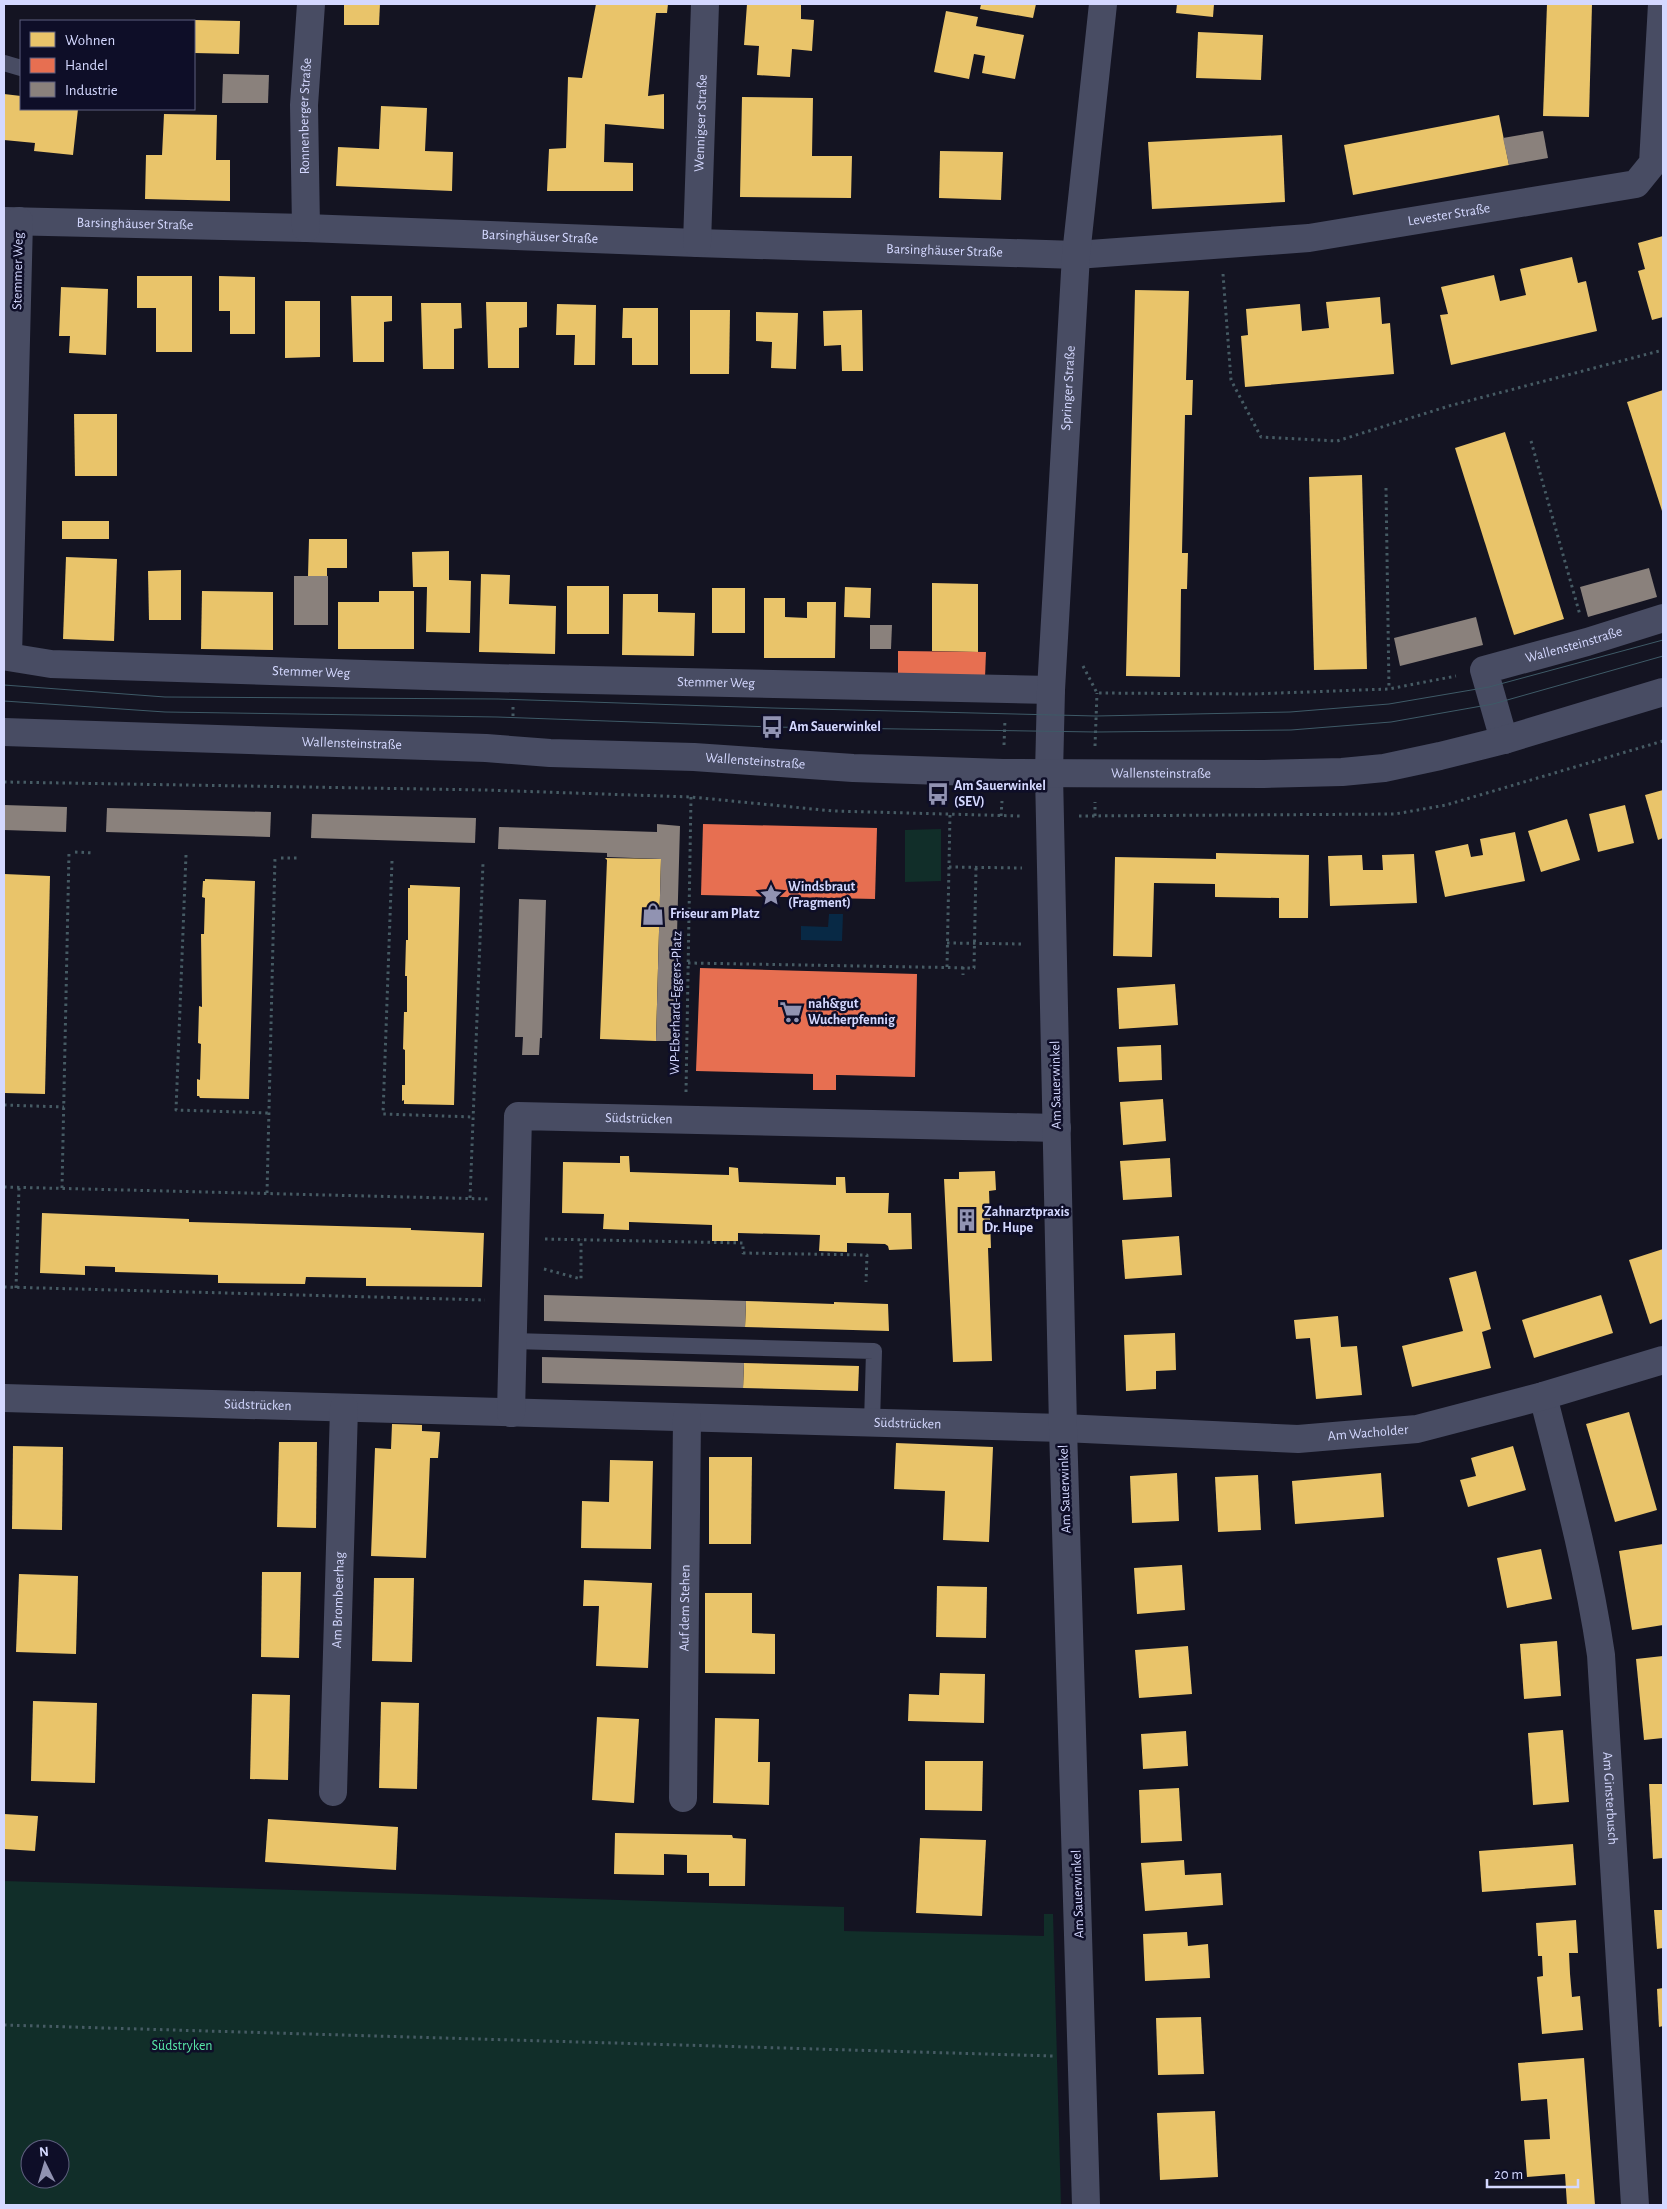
<svg xmlns="http://www.w3.org/2000/svg" width="1667" height="2209" font-family="'Alegreya Sans',sans-serif">
<style>
.green{fill:#112e29;fill-rule:evenodd}
.water{fill:#082945}
.homes{fill:#e9c46a}
.shops{fill:#e76f51}
.industry{fill:#8a817c}
.lines{fill:none;stroke-linecap:round;stroke-linejoin:round}
.path{stroke:#465b64;stroke-width:3;stroke-dasharray:2.5 4;stroke-linecap:butt}
.service{stroke:#484c63;stroke-width:16}
.minor{stroke:#484c63;stroke-width:28}
.tertiary{stroke:#484c63;stroke-width:28}
.tram{stroke:#3e5a67;stroke-width:1}
.labels{text-anchor:middle;dominant-baseline:central;stroke-width:5;stroke-linejoin:round;paint-order:stroke}
.street-label{font-size:14px;fill:#d4d8ff;stroke:#0e0e28}
.poi-label{font-size:14px;font-weight:bold;fill:#d4d8ff;stroke:#0e0e28;text-anchor:start}
.park-label{font-size:14px;fill:#58e7a8;stroke:#0e0e28}
</style>
<rect width="100%" height="100%" fill="#141422"/>
<g class="green">
<polygon points="941,829 941,881 905,882 905,830"/>
<path d="M 4,1881 L 844,1907 L 844,1931 L 1044,1936 L 1044,1914 L 1053,1914 L 1061,2205 L 4,2205 ZM 30,2149 L 60,2149 L 60,2179 L 30,2179 Z"/>
</g>
<polygon class="water" points="829,914 843,914 842,941 801,940 801,926 828,927"/>
<g class="homes">
<polygon points="344,4 380,4 379,25 344,25"/>
<polygon points="596,4 668,4 667,13 656,13 648,96 664,94 664,129 605,124 604,162 633,163 633,191 547,191 549,149 566,148 568,77 582,78"/>
<polygon points="747,4 801,4 801,19 814,20 812,51 792,49 790,77 757,75 759,46 744,45"/>
<polygon points="981,4 1036,4 1033,18 980,9"/>
<polygon points="1177,4 1214,4 1213,17 1176,13"/>
<polygon points="1547,4 1592,4 1589,117 1543,116"/>
<polygon points="946,11 978,17 976,26 1024,35 1015,79 982,73 985,56 974,54 969,79 934,72"/>
<polygon points="194,20 240,21 239,54 194,53"/>
<polygon points="1198,32 1263,35 1261,80 1196,78"/>
<polygon points="4,94 21,96 21,109 78,109 73,155 34,151 35,143 4,140"/>
<polygon points="742,97 813,98 812,156 852,156 851,198 740,197"/>
<polygon points="381,106 427,108 425,151 453,152 452,191 336,186 338,147 379,149"/>
<polygon points="164,114 217,115 216,160 230,160 230,201 145,199 146,155 162,155"/>
<polygon points="1499,115 1509,165 1353,195 1344,145"/>
<polygon points="1282,135 1285,202 1152,209 1148,142"/>
<polygon points="940,151 1003,152 1001,200 939,198"/>
<polygon points="1663,236 1663,317 1652,320 1638,271 1645,269 1638,243"/>
<polygon points="1572,257 1578,283 1586,281 1597,331 1451,365 1440,315 1448,314 1441,287 1494,275 1500,301 1526,295 1520,269"/>
<polygon points="137,276 192,276 192,352 156,352 156,308 137,308"/>
<polygon points="219,276 255,277 255,334 230,334 230,311 219,311"/>
<polygon points="61,287 108,289 106,355 69,353 70,336 59,336"/>
<polygon points="1135,290 1189,291 1186,380 1193,380 1192,415 1185,415 1182,553 1188,553 1187,589 1181,589 1180,677 1126,676"/>
<polygon points="351,296 392,296 392,321 384,322 384,362 353,362"/>
<polygon points="1380,297 1382,324 1390,323 1394,374 1245,387 1241,336 1248,335 1246,309 1300,304 1302,331 1329,328 1326,302"/>
<polygon points="285,301 320,301 320,357 285,358"/>
<polygon points="486,302 527,302 527,327 519,328 519,368 488,368"/>
<polygon points="421,303 461,303 462,328 454,329 454,369 423,369"/>
<polygon points="557,304 596,305 595,365 574,365 575,335 556,335"/>
<polygon points="623,308 658,308 658,365 632,365 632,338 622,338"/>
<polygon points="690,310 730,310 729,374 690,374"/>
<polygon points="862,310 863,371 842,371 841,345 824,346 823,311"/>
<polygon points="756,312 798,313 796,369 771,368 772,342 756,341"/>
<polygon points="1663,390 1663,514 1627,402"/>
<polygon points="74,414 117,414 117,476 75,476"/>
<polygon points="1505,432 1564,619 1514,635 1455,448"/>
<polygon points="1362,475 1367,669 1314,670 1309,477"/>
<rect x="62" y="521" width="47" height="18"/>
<polygon points="309,539 347,539 347,568 327,568 327,576 308,576"/>
<polygon points="449,551 449,580 471,581 470,633 426,632 427,587 413,587 412,552"/>
<polygon points="66,557 117,559 114,641 63,639"/>
<polygon points="181,570 181,620 149,620 148,571"/>
<polygon points="481,574 510,575 509,604 556,606 555,654 479,652"/>
<polygon points="932,583 978,584 978,652 932,651"/>
<rect x="567" y="586" width="42" height="48"/>
<polygon points="845,587 871,588 870,618 844,617"/>
<rect x="712" y="588" width="33" height="45"/>
<polygon points="202,591 273,592 273,650 201,649"/>
<polygon points="379,591 414,591 414,649 338,649 338,602 379,602"/>
<polygon points="623,594 658,594 658,612 695,613 694,656 622,655"/>
<polygon points="764,598 785,598 785,617 807,618 807,602 836,602 835,658 764,658"/>
<polygon points="1663,790 1663,838 1658,840 1645,795"/>
<polygon points="1625,805 1634,843 1598,852 1589,814"/>
<polygon points="1567,819 1580,860 1541,872 1528,831"/>
<polygon points="1515,832 1525,881 1445,897 1435,851 1468,844 1471,857 1483,855 1480,839"/>
<polygon points="1216,853 1309,855 1308,918 1279,918 1279,898 1215,897 1215,884 1154,883 1152,957 1113,956 1115,857 1216,859"/>
<polygon points="1414,854 1417,903 1330,906 1328,856 1362,855 1363,870 1383,870 1382,855"/>
<polygon points="605,858 661,859 656,1041 600,1039 607,860"/>
<polygon points="4,874 50,876 45,1094 4,1093"/>
<polygon points="205,879 255,881 249,1099 200,1098 199,1096 197,1096 197,1079 200,1080 201,1044 198,1043 199,1006 202,1007 201,934 204,934 205,898 202,897 203,881 205,881"/>
<polygon points="410,885 460,887 454,1105 404,1104 404,1100 402,1101 402,1085 405,1085 405,1050 403,1049 404,1012 407,1012 407,976 405,976 406,940 408,940 408,888 410,888"/>
<polygon points="1175,984 1178,1025 1119,1029 1117,988"/>
<polygon points="1161,1045 1162,1080 1119,1082 1117,1047"/>
<polygon points="1163,1099 1166,1141 1123,1145 1120,1102"/>
<polygon points="620,1156 629,1156 630,1172 729,1175 729,1167 738,1168 739,1182 836,1185 836,1177 845,1177 846,1193 889,1193 888,1213 911,1213 912,1249 889,1250 888,1246 885,1244 847,1243 847,1252 819,1251 820,1235 738,1233 738,1241 712,1241 712,1225 629,1222 629,1230 603,1229 604,1214 562,1213 563,1162 620,1163"/>
<polygon points="1170,1158 1172,1197 1123,1200 1120,1161"/>
<polygon points="995,1171 996,1190 989,1191 991,1248 988,1248 992,1361 953,1362 944,1179 959,1179 959,1172"/>
<polygon points="42,1213 189,1219 189,1222 411,1228 411,1230 484,1233 482,1287 366,1286 366,1278 306,1277 305,1284 218,1283 218,1275 115,1272 115,1267 85,1266 85,1275 40,1273"/>
<polygon points="1179,1236 1182,1275 1125,1279 1122,1240"/>
<polygon points="1663,1249 1663,1319 1650,1324 1629,1260"/>
<polygon points="1476,1271 1491,1329 1482,1332 1491,1368 1412,1387 1402,1346 1463,1331 1449,1278"/>
<polygon points="1601,1295 1613,1333 1534,1358 1522,1320"/>
<polygon points="746,1301 834,1304 834,1302 888,1304 889,1331 745,1327"/>
<polygon points="1338,1316 1341,1347 1357,1346 1362,1395 1316,1399 1310,1338 1296,1339 1294,1320"/>
<polygon points="1175,1333 1176,1370 1156,1371 1156,1389 1126,1391 1124,1335"/>
<polygon points="744,1363 859,1366 858,1391 743,1388"/>
<polygon points="1629,1412 1657,1510 1615,1522 1586,1424"/>
<polygon points="392,1424 422,1425 422,1431 440,1432 438,1458 430,1458 426,1558 371,1556 375,1448 391,1449"/>
<polygon points="279,1442 317,1442 316,1528 277,1527"/>
<polygon points="896,1443 993,1447 989,1542 943,1540 945,1491 894,1489"/>
<polygon points="13,1446 63,1447 62,1530 12,1529"/>
<polygon points="1513,1446 1526,1490 1468,1507 1460,1480 1476,1476 1471,1458"/>
<polygon points="709,1457 752,1457 751,1544 709,1544"/>
<polygon points="610,1460 653,1461 651,1549 581,1548 582,1501 609,1502"/>
<polygon points="1177,1473 1179,1521 1132,1523 1130,1476"/>
<polygon points="1381,1473 1384,1517 1295,1524 1292,1481"/>
<polygon points="1258,1475 1261,1530 1218,1532 1215,1477"/>
<polygon points="1663,1544 1663,1625 1632,1630 1619,1551"/>
<polygon points="1541,1549 1552,1599 1507,1608 1497,1558"/>
<polygon points="1182,1565 1185,1610 1137,1614 1134,1568"/>
<polygon points="262,1572 301,1572 299,1658 261,1657"/>
<polygon points="19,1574 78,1576 76,1654 16,1652"/>
<polygon points="374,1578 414,1578 412,1662 372,1661"/>
<polygon points="584,1580 652,1583 648,1668 596,1666 599,1606 583,1606"/>
<polygon points="937,1586 987,1587 986,1638 936,1637"/>
<polygon points="705,1593 752,1593 752,1633 775,1634 775,1674 705,1673"/>
<polygon points="1557,1641 1561,1696 1524,1699 1520,1644"/>
<polygon points="1188,1646 1192,1694 1139,1698 1135,1650"/>
<polygon points="1663,1656 1663,1738 1644,1740 1636,1659"/>
<polygon points="940,1673 985,1674 984,1723 908,1721 909,1694 939,1695"/>
<polygon points="252,1694 290,1695 288,1780 250,1779"/>
<polygon points="33,1701 97,1703 95,1783 31,1781"/>
<polygon points="381,1702 419,1703 417,1789 379,1788"/>
<polygon points="597,1717 639,1719 634,1803 592,1800"/>
<polygon points="715,1718 759,1719 758,1762 770,1762 769,1805 713,1803"/>
<polygon points="1563,1730 1569,1802 1533,1805 1528,1733"/>
<polygon points="1186,1731 1188,1766 1143,1769 1141,1734"/>
<polygon points="925,1761 983,1761 982,1811 925,1810"/>
<polygon points="1649,1784 1663,1784 1663,1858 1653,1859"/>
<polygon points="1179,1788 1182,1841 1141,1843 1139,1790"/>
<polygon points="4,1814 38,1816 35,1851 4,1849"/>
<polygon points="268,1819 398,1827 396,1870 265,1862"/>
<polygon points="615,1833 732,1835 733,1838 746,1839 745,1886 709,1886 709,1873 687,1873 687,1855 664,1854 664,1875 614,1874"/>
<polygon points="920,1838 986,1840 982,1916 916,1913"/>
<polygon points="1573,1844 1576,1885 1482,1892 1479,1851"/>
<polygon points="1184,1860 1185,1875 1221,1873 1223,1905 1145,1911 1141,1863"/>
<polygon points="1654,1910 1663,1910 1663,1948 1657,1949"/>
<polygon points="1576,1920 1578,1953 1569,1953 1570,1974 1572,1997 1580,1996 1583,2030 1542,2034 1537,1977 1543,1976 1542,1956 1538,1956 1536,1923"/>
<polygon points="1187,1932 1188,1946 1208,1944 1210,1978 1145,1981 1143,1934"/>
<polygon points="1663,1988 1663,2026 1659,2027 1657,1989"/>
<polygon points="1201,2017 1204,2074 1158,2075 1156,2018"/>
<polygon points="1584,2058 1595,2205 1567,2205 1565,2174 1527,2177 1524,2140 1550,2139 1547,2099 1521,2101 1518,2063"/>
<polygon points="1215,2111 1218,2177 1160,2180 1157,2113"/>
</g>
<g class="shops">
<polygon points="898,651 986,652 985,678 898,676"/>
<polygon points="703,824 877,828 875,899 701,895"/>
<polygon points="700,968 917,974 915,1077 839,1075 836,1075 836,1090 813,1090 813,1074 696,1071"/>
</g>
<g class="industry">
<polygon points="223,74 269,75 268,103 222,103"/>
<polygon points="1543,131 1548,158 1509,165 1503,138"/>
<polygon points="1649,568 1657,597 1588,617 1580,587"/>
<rect x="294" y="576" width="34" height="49"/>
<polygon points="1476,617 1483,645 1400,666 1394,638"/>
<polygon points="870,625 892,625 891,649 870,649"/>
<polygon points="4,805 67,807 66,832 4,830"/>
<polygon points="107,808 271,812 270,837 106,832"/>
<polygon points="312,814 476,818 475,843 311,838"/>
<polygon points="657,824 680,826 674,1041 656,1041 661,859 607,857 607,853 498,849 499,827 657,832"/>
<polygon points="519,899 546,900 542,1038 540,1038 539,1055 522,1055 523,1037 515,1037"/>
<polygon points="544,1295 746,1301 745,1327 544,1321"/>
<polygon points="542,1357 744,1363 743,1388 542,1383"/>
</g>
<g class="lines">
<g class="path">
<polyline points="1223,274 1231,380 1261,437 1337,441 1449,406 1663,350"/>
<polyline points="1531,441 1580,615"/>
<polyline points="1386,488 1389,689"/>
<polyline points="1083,666 1097,693 1252,694 1389,689 1456,676"/>
<polyline points="513,707 513,720"/>
<polyline points="1004,745 1005,719"/>
<polyline points="1095,746 1097,693"/>
<polyline points="4,782 485,790 691,797 833,811 1020,816"/>
<polyline points="1001,816 1002,801"/>
<polyline points="1079,816 1395,814 1446,805 1663,741"/>
<polyline points="1095,816 1095,802"/>
<polyline points="75,852 93,853"/>
<polyline points="186,855 176,1110 269,1113"/>
<polyline points="281,858 299,858"/>
<polyline points="392,861 383,1114 474,1117"/>
<polyline points="949,867 1022,868"/>
<polyline points="947,943 1024,944"/>
<polyline points="688,963 974,968 976,868"/>
<polyline points="947,967 950,814"/>
<polyline points="963,967 963,975"/>
<polyline points="686,1092 691,797"/>
<polyline points="4,1105 64,1107"/>
<polyline points="4,1187 488,1199"/>
<polyline points="62,1188 69,852"/>
<polyline points="267,1193 275,857"/>
<polyline points="470,1198 483,863"/>
<polyline points="545,1239 743,1243 743,1253 867,1255 866,1282"/>
<polyline points="544,1269 581,1279 581,1239"/>
<polyline points="4,1287 485,1300"/>
<polyline points="16,1288 19,1187"/>
<polyline points="4,2025 1053,2056"/>
</g>
<g class="service">
<polyline points="4,63 21,68"/>
<polyline points="513,1341 874,1351 872,1423"/>
</g>
<g class="minor">
<path id="s1" d="M 4,221 L 306,228 L 697,243 L 1076,255 L 1309,238 L 1636,184 L 1653,163 L 1662,4"/>
<path id="s2" d="M 19,221 L 8,657 L 51,664 L 491,678 L 1051,690"/>
<path id="s3" d="M 306,228 L 304,105 L 311,4"/>
<path id="s4" d="M 697,243 L 705,4"/>
<path id="s5" d="M 1504,740 L 1484,670 L 1587,642 L 1663,618"/>
<path id="s6" d="M 1543,1396 C 1565,1482 1588,1567 1601,1655 L 1635,2205"/>
<path id="s7" d="M 4,1398 L 1063,1428 L 1298,1439 L 1417,1429 L 1543,1396 L 1663,1360"/>
<path id="s8" d="M 511,1413 L 518,1116 L 1057,1128"/>
<path id="s9" d="M 333,1792 L 344,1408"/>
<path id="s10" d="M 683,1798 L 687,1418"/>
<path id="s11" d="M 1086,2205 L 1063,1428 L 1049,774 L 1051,690 L 1076,255 L 1103,4"/>
</g>
<path class="tertiary" id="s12" d="M 4,732 L 486,748 L 550,753 L 694,757 L 853,768 L 1003,773 L 1264,774 L 1342,772 L 1384,768 L 1440,756 L 1504,740 L 1663,692"/>
<g class="tram">
<polyline points="4,685 165,697 498,699 772,708 1096,716 1290,712 1389,704 1489,687 1663,640"/>
<polyline points="4,701 165,712 497,717 772,727 1096,732 1291,730 1391,722 1493,704 1663,656"/>
</g>
</g>
<defs>
<symbol id="bus-bare" viewBox="-9 -9 18 18"><path d="M-5-6H5V4H4V6H2V4H-2V6H-4V4H-5ZM-3.5-4V0h7V-4ZM-3.5 1.2v1.5H-2V1.2ZM2 1.2v1.5H3.5V1.2Z" fill="#9193b2" stroke="#0e0e28" stroke-width="2.5" paint-order="stroke"/></symbol>
<symbol id="sight-bare" viewBox="-9 -9 18 18"><path d="M0-6L1.8-2.2L6-1.7L2.9 1.2L3.7 5.4L0 3.3L-3.7 5.4L-2.9 1.2L-6-1.7L-1.8-2.2Z" fill="#9193b2" stroke="#0e0e28" stroke-width="2.5" paint-order="stroke"/></symbol>
<symbol id="shop-bare" viewBox="-9 -9 18 18"><path d="M-5-2.5h2.3a2.7 3.5 0 0 1 5.4 0H5L5.5 6h-11ZM-1.5-2.5h3a1.5 2.3 0 0 0-3 0Z" fill="#9193b2" stroke="#0e0e28" stroke-width="2.5" paint-order="stroke"/></symbol>
<symbol id="supermarket-bare" viewBox="-9 -9 18 18"><path d="M-6-5.5h2.5l.6 2H6L4.5 2H-2.5L-4.4-4H-6ZM-1.5 3.2a1.3 1.3 0 1 0 .1 0ZM3 3.2a1.3 1.3 0 1 0 .1 0Z" fill="#9193b2" stroke="#0e0e28" stroke-width="2.5" paint-order="stroke"/></symbol>
<symbol id="building-bare" viewBox="-9 -9 18 18"><path d="M-4-6H4V6H1V3H-1V6H-4ZM-2.5-4.3h1.7v1.8h-1.7ZM.8-4.3h1.7v1.8H.8ZM-2.5-1h1.7V.8h-1.7ZM.8-1h1.7V.8H.8Z" fill="#9193b2" stroke="#0e0e28" stroke-width="2.5" paint-order="stroke"/></symbol>
</defs>
<g fill-rule="evenodd">
<use href="#bus-bare" x="756" y="711" width="32" height="32"/>
<use href="#bus-bare" x="922" y="778" width="32" height="32"/>
<use href="#sight-bare" x="755" y="879" width="32" height="32"/>
<use href="#shop-bare" x="637" y="898" width="32" height="32"/>
<use href="#supermarket-bare" x="775" y="996" width="32" height="32"/>
<use href="#building-bare" x="951" y="1204" width="32" height="32"/>
</g>
<g class="labels">
<g class="street-label">
<text stroke="none"><textPath href="#s3" startOffset="112">Ronnenberger Straße</textPath></text>
<text stroke="none"><textPath href="#s4" startOffset="120">Wennigser Straße</textPath></text>
<text stroke="none"><textPath href="#s1" startOffset="1448">Levester Straße</textPath></text>
<text stroke="none"><textPath href="#s1" startOffset="131">Barsinghäuser Straße</textPath></text>
<text stroke="none"><textPath href="#s1" startOffset="536">Barsinghäuser Straße</textPath></text>
<text stroke="none"><textPath href="#s1" startOffset="941">Barsinghäuser Straße</textPath></text>
<text transform="translate(18 271) rotate(-89)">Stemmer Weg</text>
<text stroke="none"><textPath href="#s11" startOffset="1818">Springer Straße</textPath></text>
<text stroke="none"><textPath href="#s5" startOffset="166">Wallensteinstraße</textPath></text>
<text stroke="none"><textPath href="#s2" startOffset="740">Stemmer Weg</textPath></text>
<text stroke="none"><textPath href="#s2" startOffset="1145">Stemmer Weg</textPath></text>
<text stroke="none"><textPath href="#s12" startOffset="348">Wallensteinstraße</textPath></text>
<text stroke="none"><textPath href="#s12" startOffset="752">Wallensteinstraße</textPath></text>
<text stroke="none"><textPath href="#s12" startOffset="1158">Wallensteinstraße</textPath></text>
<text transform="translate(676 1003) rotate(-89)">WP-Eberhard-Eggers-Platz</text>
<text transform="translate(1056 1085) rotate(-91)">Am Sauerwinkel</text>
<text stroke="none"><textPath href="#s8" startOffset="418">Südstrücken</textPath></text>
<text stroke="none"><textPath href="#s7" startOffset="254">Südstrücken</textPath></text>
<text stroke="none"><textPath href="#s7" startOffset="904">Südstrücken</textPath></text>
<text stroke="none"><textPath href="#s7" startOffset="1365">Am Wacholder</textPath></text>
<text transform="translate(1065 1489) rotate(-92)">Am Sauerwinkel</text>
<text stroke="none"><textPath href="#s9" startOffset="192">Am Brombeerhag</textPath></text>
<text stroke="none"><textPath href="#s10" startOffset="190">Auf dem Stehen</textPath></text>
<text stroke="none"><textPath href="#s6" startOffset="409">Am Ginsterbusch</textPath></text>
<text transform="translate(1078 1894) rotate(-92)">Am Sauerwinkel</text>
</g>
<g class="poi-label">
<text x="789" y="727">Am Sauerwinkel</text>
<text x="954" y="786">Am Sauerwinkel<tspan x="954" dy="16">(SEV)</tspan></text>
<text x="788" y="887">Windsbraut<tspan x="788" dy="16">(Fragment)</tspan></text>
<text x="670" y="914">Friseur am Platz</text>
<text x="808" y="1004">nah&amp;gut<tspan x="808" dy="16">Wucherpfennig</tspan></text>
<text x="984" y="1212">Zahnarztpraxis<tspan x="984" dy="16">Dr. Hupe</tspan></text>
</g>
<g class="park-label">
<text x="182" y="2046">Südstryken</text>
</g>
</g>
<rect width="1667" height="2209" fill="none" stroke="#d4d8ff" stroke-width="10"/>
<rect x="20" y="20" width="175" height="90" fill="#0e0e28" stroke="#5d5f7e"/>
<rect x="30" y="32" width="25" height="15" fill="#e9c46a" stroke="#5d5f7e"/>
<text x="65" y="45" font-size="15" fill="#d4d8ff">Wohnen</text>
<rect x="30" y="58" width="25" height="15" fill="#e76f51" stroke="#5d5f7e"/>
<text x="65" y="70" font-size="15" fill="#d4d8ff">Handel</text>
<rect x="30" y="82" width="25" height="15" fill="#8a817c" stroke="#5d5f7e"/>
<text x="65" y="95" font-size="15" fill="#d4d8ff">Industrie</text>
<g transform="translate(45 2164) rotate(355)"><circle r="24" fill="#0e0e28" stroke="#5d5f7e"/>
<path d="M0-4L9 19L0 12L-9 19Z" fill="#9193b2"/>
<text y="-8" font-size="14" font-weight="bold" text-anchor="middle" fill="#d4d8ff">N</text>
</g>
<path d="M1487 2179v8h91v-8" fill="none" stroke="#d4d8ff" stroke-width="2.5"/>
<text x="1494" y="2179" font-size="15" fill="#d4d8ff" stroke="#0e0e28" stroke-width="4" paint-order="stroke">20 m</text>
</svg>
